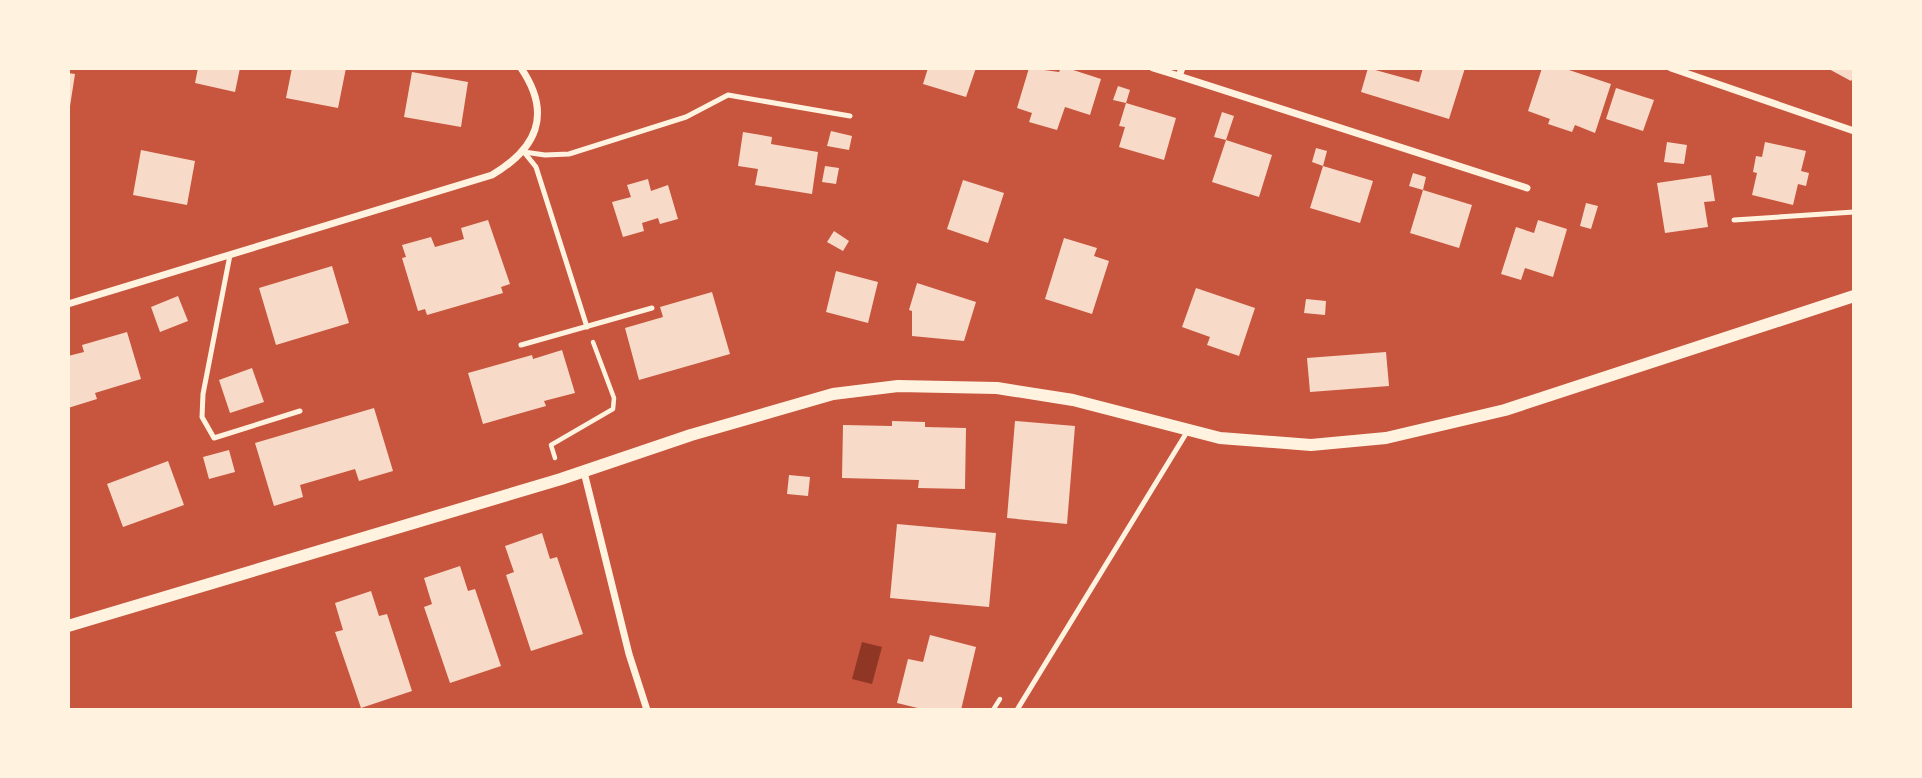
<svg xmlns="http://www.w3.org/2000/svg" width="1922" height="778" font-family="'PT Serif',serif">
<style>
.water{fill:#8f3625}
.building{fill:#f7dbc8}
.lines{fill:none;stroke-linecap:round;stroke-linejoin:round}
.path{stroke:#fff3e0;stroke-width:4.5}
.service{stroke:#fff3e0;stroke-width:5}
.minor{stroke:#fff3e0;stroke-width:7}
.tertiary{stroke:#fff3e0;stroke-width:12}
</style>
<rect width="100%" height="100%" fill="#c8553d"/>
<polygon class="water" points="862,642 882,647 872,684 852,679"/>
<g class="building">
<polygon points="198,68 240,68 235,92 195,83"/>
<polygon points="292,68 346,68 338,108 286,98"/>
<polygon points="928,68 976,68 966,97 923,84"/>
<polygon points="1029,68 1059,72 1061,68 1067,68 1101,79 1090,115 1065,107 1057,130 1029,122 1032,113 1017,108"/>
<polygon points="1368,68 1419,82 1423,68 1465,68 1449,119 1361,92"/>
<polygon points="1542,68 1563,68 1611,84 1595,133 1575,125 1572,132 1548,124 1550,119 1528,111"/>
<polygon points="1827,68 1854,68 1854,76 1851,81"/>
<polygon points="412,72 468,82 461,127 404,117"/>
<polygon points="68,73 75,74 70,106 68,106"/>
<polygon points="1118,86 1130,90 1126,103 1113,100"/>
<polygon points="1616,88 1654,100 1643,131 1606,119"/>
<polygon points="1126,103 1176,118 1164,160 1119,147 1125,127 1119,126"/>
<polygon points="1222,112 1234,116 1226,140 1214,137"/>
<polygon points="831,131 852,136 849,150 827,146"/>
<polygon points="743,132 772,137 771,144 818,152 812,194 755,185 758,169 738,166"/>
<polygon points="1226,140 1272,155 1259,197 1212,182"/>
<polygon points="1667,142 1687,145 1684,164 1664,162"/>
<polygon points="1765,142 1806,151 1801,171 1809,173 1806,186 1798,184 1793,205 1752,195 1757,173 1753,172 1756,156 1762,157"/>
<polygon points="1316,148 1327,151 1323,166 1373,181 1360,223 1310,208 1323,166 1312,162"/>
<polygon points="141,150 195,161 187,205 133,195"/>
<polygon points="825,166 839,168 836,184 822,182"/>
<polygon points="1413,173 1426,177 1423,190 1409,186"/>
<polygon points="1711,175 1715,201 1704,202 1708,227 1665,233 1657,183"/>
<polygon points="648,179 651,191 668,185 678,219 660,224 658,218 642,223 644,231 623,237 612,202 631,197 627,185"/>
<polygon points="963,180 1004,193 988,243 947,229"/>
<polygon points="1423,190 1472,205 1459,248 1410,233"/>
<polygon points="1586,203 1598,206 1591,229 1580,226"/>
<polygon points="488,220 510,284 501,287 503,293 427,315 425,309 418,311 402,258 406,257 402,245 431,237 435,247 464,239 461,228"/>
<polygon points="1538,220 1567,229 1553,277 1525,268 1521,280 1501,274 1516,227 1534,233"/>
<polygon points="834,231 849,241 843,251 827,242"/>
<polygon points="1064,238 1097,248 1094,256 1109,261 1092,314 1045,299"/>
<polygon points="332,266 349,323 276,345 259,288"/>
<polygon points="836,271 878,282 868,323 826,312"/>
<polygon points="917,283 976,302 964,341 912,336 912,311 909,310"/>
<polygon points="1196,288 1255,308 1239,356 1207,345 1210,337 1182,327"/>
<polygon points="712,292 730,354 639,380 625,328 663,317 660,307"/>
<polygon points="178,296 188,321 160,332 151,307"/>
<polygon points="1306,299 1326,301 1325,315 1304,313"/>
<polygon points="127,332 141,379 95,393 97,399 68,408 68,356 84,352 82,345"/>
<polygon points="562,350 575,393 544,401 546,406 483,424 468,373 532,355 533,359"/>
<polygon points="1386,352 1389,386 1310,392 1307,358"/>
<polygon points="252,368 264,402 230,413 219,380"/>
<polygon points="374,408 393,471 359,481 355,469 300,485 303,497 274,506 255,443"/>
<polygon points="892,421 925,422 925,427 966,428 965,489 918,488 919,480 842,478 843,425 892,426"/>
<polygon points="1015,421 1075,426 1067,524 1007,518"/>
<polygon points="229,450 235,472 209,479 203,457"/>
<polygon points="168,461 184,505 123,527 107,484"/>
<polygon points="789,475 810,477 808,496 787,494"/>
<polygon points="897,524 996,533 989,607 890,598"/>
<polygon points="542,533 550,559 557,557 583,634 531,651 506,575 514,572 505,546"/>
<polygon points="460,566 468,591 475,589 501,666 450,683 424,607 432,604 424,578"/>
<polygon points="371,591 379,616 387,614 412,691 361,708 335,632 343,630 335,603"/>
<polygon points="930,635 976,647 961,710 926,710 897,703 908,659 923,662"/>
</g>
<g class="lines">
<g class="path">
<polyline points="555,458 551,445 613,409 614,398 593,342"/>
<polyline points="993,710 1000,699"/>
</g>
<g class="service">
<polyline points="524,152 545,155 569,154 686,117 728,95 850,116"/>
<polyline points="524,152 536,167 587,327"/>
<polyline points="1734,220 1854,212"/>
<polyline points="230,255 203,394 202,417 214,438 300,411"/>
<polyline points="521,345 652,308"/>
<polyline points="1017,710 1187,432"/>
</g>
<g class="minor">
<polyline points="1153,68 1179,76 1182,68"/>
<polyline points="1671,68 1854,131"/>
<polyline points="1179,76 1527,188"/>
<path d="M 68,304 L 492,175 C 536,149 553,115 521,68"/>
<polyline points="584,472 629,654 647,710"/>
</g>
<polyline class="tertiary" points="68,626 561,479 691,435 833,394 898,386 997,388 1073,400 1220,438 1311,445 1386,438 1505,410 1854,296"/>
</g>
<rect width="1922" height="778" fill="none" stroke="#fff3e0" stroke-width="140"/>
</svg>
